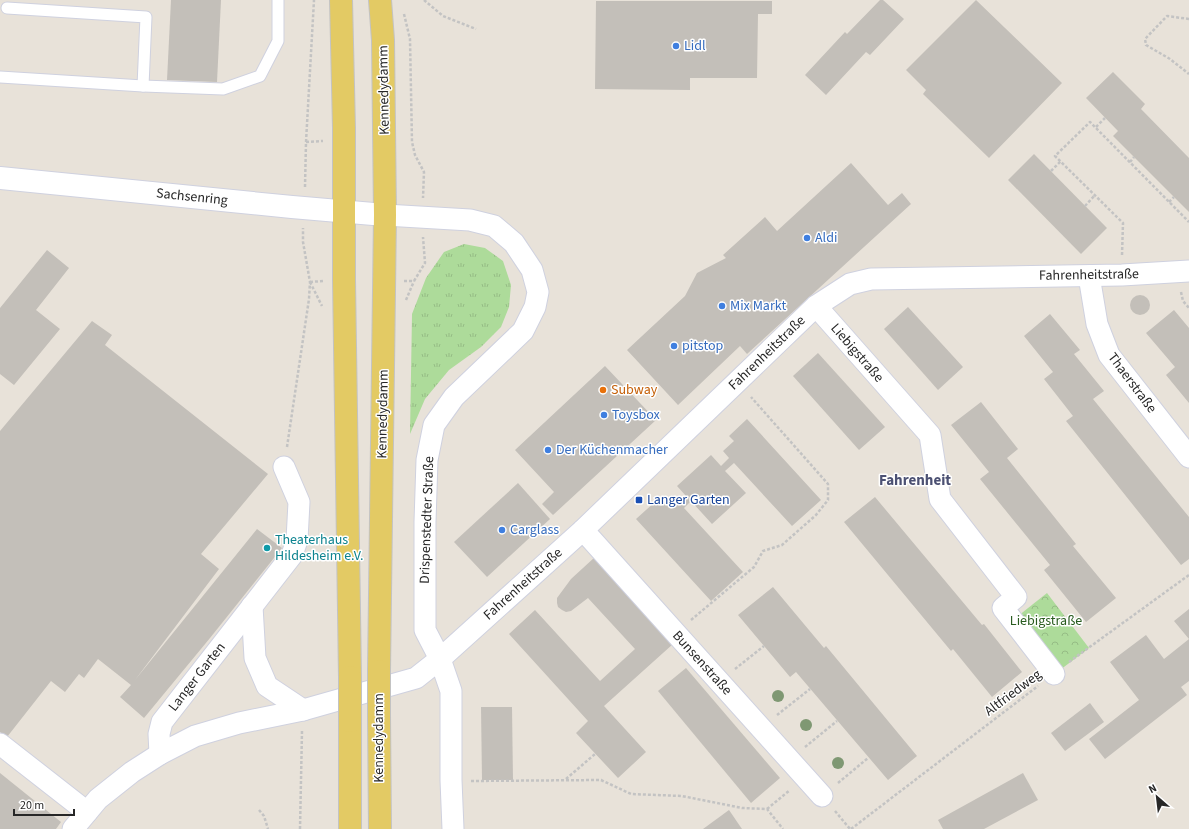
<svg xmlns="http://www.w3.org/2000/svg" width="1189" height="829" font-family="'Source Sans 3',sans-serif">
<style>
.grass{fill:url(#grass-tufts)}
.park{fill:url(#park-crowns)}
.building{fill:#c3bfb9}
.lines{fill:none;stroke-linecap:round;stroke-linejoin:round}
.lane-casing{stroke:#cfd1df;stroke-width:13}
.street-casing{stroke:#cfd1df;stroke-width:23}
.secondary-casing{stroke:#cfd1df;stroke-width:24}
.primary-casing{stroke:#c3c3c3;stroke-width:24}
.path{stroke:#c3c3c3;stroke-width:2.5;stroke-dasharray:3 2;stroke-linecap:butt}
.lane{stroke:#fff;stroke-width:11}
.street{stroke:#fff;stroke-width:21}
.secondary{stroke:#fff;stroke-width:22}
.primary{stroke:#e3ca64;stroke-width:22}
.primary-bridge-casing{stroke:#c3c3c3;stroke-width:24;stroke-linecap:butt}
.primary-bridge{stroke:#e3ca64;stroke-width:22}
.tree{fill:#7f9873}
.shop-dot{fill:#3f7fe0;stroke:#fff;stroke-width:1.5}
.food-dot{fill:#e8710a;stroke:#fff;stroke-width:1.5}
.transit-dot{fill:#1a4fb4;stroke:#fff;stroke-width:1.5}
.culture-dot{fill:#0f9aa8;stroke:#fff;stroke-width:1.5}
.labels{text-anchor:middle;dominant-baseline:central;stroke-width:3;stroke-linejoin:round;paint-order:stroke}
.shop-label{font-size:14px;fill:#366cbe;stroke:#fff;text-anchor:start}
.street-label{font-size:14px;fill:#272727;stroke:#fff}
.food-label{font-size:14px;fill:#c56008;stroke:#fff;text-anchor:start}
.transit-label{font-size:14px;fill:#164399;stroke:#fff;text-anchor:start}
.culture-label{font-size:14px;fill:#0d838f;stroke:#fff;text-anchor:start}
.park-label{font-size:14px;fill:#295c1f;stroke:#fff}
.neighbourhood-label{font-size:15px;font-weight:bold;fill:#4c5173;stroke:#fff}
</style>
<defs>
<pattern id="grass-tufts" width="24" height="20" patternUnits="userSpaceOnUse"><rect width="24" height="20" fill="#addb9a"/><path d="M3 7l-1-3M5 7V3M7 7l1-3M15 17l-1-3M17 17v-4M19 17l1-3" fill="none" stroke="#95bc85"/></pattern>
<pattern id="park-crowns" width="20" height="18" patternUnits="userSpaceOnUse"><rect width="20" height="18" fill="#addb9a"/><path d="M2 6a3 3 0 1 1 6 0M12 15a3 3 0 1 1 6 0" fill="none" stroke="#95bc85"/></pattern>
</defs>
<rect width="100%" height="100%" fill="#e8e2d9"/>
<polygon class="grass" points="464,244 485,248 503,261 511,285 509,307 501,327 481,347 449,370 425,399 410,434 412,314 426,278 444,252"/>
<polygon class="park" points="1047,593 1089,648 1060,670 1018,616"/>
<g class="building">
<polygon points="171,0 221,0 217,82 167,80"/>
<polygon points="880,0 883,0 904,19 870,55 866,52 826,95 805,75 845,32 847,34"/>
<polygon points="976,0 1062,83 989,158 923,94 926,90 906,70"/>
<polygon points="596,1 772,1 772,14 758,14 757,78 690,78 690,90 595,89"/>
<polygon points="1113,72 1145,104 1141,109 1189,158 1189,212 1113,136 1118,131 1086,98"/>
<polygon points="1034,154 1107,228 1081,254 1008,180"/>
<polygon points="851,163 888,205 902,193 911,204 747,354 740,346 678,405 627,350 685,296 697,273 726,258 723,255 765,217 777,231"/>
<polygon points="47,250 69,268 36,310 60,329 14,385 0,374 0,308"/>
<circle cx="1140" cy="305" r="10"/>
<polygon points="908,307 963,367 938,390 884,329"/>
<polygon points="1174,310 1189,328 1189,403 1166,375 1175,367 1146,333"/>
<polygon points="1050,314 1080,350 1074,354 1104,391 1093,399 1189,517 1189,559 1181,565 1066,421 1073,416 1044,379 1053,372 1024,336"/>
<polygon points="92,321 112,335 105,345 268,474 201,554 219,569 135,680 257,529 282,548 210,638 144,718 120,697 131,685 98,659 84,678 79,674 65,692 51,681 7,737 0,732 0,431"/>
<polygon points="818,353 885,427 859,450 793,376"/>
<polygon points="605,366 656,420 553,515 542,504 554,492 515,450"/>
<polygon points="981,402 1018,449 1007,458 1076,544 1073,546 1116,598 1086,622 1044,570 1050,565 980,479 989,472 951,425"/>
<polygon points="747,419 821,500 792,526 734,463 725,471 746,493 712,524 691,501 684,508 743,572 711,601 636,519 656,501 661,506 673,495 679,502 686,496 677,486 711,455 721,466 729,458 723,451 734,441 729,436"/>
<polygon points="518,483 550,519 487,577 454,542"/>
<polygon points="875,497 982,625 984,624 1022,672 992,697 953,649 951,651 844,522"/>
<polygon points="595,557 673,644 604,706 646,752 618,778 576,733 588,721 509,634 535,610 600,681 635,649 588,598 571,611 566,612 562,610 558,607 557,603 557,598 571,579"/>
<polygon points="773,587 824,648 826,646 917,756 888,780 796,672 790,677 738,615"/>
<polygon points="1189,609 1189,681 1181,687 1187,695 1105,759 1089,739 1139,700 1110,662 1146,635 1164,659 1189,639 1174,621"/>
<polygon points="686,668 780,778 751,803 658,691"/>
<polygon points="1090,703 1104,722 1065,751 1051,733"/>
<polygon points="481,707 512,707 513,780 482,780"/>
<polygon points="0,773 61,822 56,829 0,829"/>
<polygon points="1023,773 1038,800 984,829 943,829 938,820"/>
<polygon points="729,810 742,829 703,829"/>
</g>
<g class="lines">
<defs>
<g id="lane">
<polyline points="7,8 146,17 143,86 223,89 260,76 278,41 278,0"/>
<polyline points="0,77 143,86"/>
</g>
<g id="street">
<polyline points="385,215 470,220 494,226 514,243 532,270 538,292 535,307 523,331 454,397 434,425 427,460 425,522 425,630 440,659 451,691 451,780 453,829"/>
<polyline points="1089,276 1097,324 1109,355 1189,457"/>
<polyline points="816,306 930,435 940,499 1016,597 1003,608 1054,674"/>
<polyline points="583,530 822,796"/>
<polyline points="252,606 255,658 267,686 303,710"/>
<polyline points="0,744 87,812"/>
<polyline points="160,754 159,734 162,722 292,555 297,540 299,502 284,467"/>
<polyline points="73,829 98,799 132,772 160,754 195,736 239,723 303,710 416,678 440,659 583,530 816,306 850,284 871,279 1122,275 1189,271"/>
</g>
<polyline id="secondary" points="0,178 292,207 385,215"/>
<g id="primary">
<polyline points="341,0 344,128 344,280 350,677"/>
<polyline points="379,671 385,215 383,40 380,0"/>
<polyline points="379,715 380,829"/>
<polyline points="350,721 350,829"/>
</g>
</defs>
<use href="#lane" class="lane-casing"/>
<use href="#street" class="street-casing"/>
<use href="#secondary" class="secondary-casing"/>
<use href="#primary" class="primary-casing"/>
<g class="path">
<polyline points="424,0 443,16 476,29"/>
<polyline points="404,14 410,39 412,142 415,155 424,172 423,198"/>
<polyline points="1189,19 1167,16 1145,39 1146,45 1170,59 1189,74"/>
<polyline points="1096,127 1105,118"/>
<polyline points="306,142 323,141"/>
<polyline points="1130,162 1134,157"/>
<polyline points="1051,171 1061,161"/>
<polyline points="305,187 306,142 314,0"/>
<polyline points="1169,202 1174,197"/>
<polyline points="1085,206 1095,195"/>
<polyline points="1122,255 1123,223 1055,156 1090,122 1189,222"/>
<polyline points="404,281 414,281 425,263 423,237"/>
<polyline points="310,282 322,306"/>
<polyline points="310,282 323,281"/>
<polyline points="1181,292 1183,301 1189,308"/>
<polyline points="406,300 414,281"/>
<polyline points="287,447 309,299 310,282 303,242 303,228"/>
<polyline points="691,620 754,567 763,551 782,545 816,515 828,500 828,484 751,397"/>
<polyline points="1069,662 1189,575"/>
<polyline points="735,669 764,646"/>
<polyline points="777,715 810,689"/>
<polyline points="805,747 837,721"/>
<polyline points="566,779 595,754"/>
<polyline points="471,781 601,780 631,794 682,796 742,808 767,809 783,829"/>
<polyline points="838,783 868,758"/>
<polyline points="767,809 790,790"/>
<polyline points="259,810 264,816 268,829"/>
<polyline points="835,811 850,829"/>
<polyline points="300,829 302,731"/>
<polyline points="851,829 1038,686"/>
</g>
<use href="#lane" class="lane"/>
<use href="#street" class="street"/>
<use href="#secondary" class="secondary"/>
<use href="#primary" class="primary"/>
<defs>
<g id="primary-bridge">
<polyline points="379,671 379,715"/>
<polyline points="350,721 350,677"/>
</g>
</defs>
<use href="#primary-bridge" class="primary-bridge-casing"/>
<use href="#primary-bridge" class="primary-bridge"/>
</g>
<g class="tree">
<circle cx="778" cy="696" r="6"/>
<circle cx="806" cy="725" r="6"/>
<circle cx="838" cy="763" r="6"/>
</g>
<g class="shop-dot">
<circle cx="676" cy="46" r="4"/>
<circle cx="807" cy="238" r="4"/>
<circle cx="722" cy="306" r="4"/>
<circle cx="674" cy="346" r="4"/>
<circle cx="604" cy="415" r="4"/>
<circle cx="548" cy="450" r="4"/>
<circle cx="502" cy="530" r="4"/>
</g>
<circle class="food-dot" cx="603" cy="390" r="4"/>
<rect class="transit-dot" x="635" y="496" width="8" height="8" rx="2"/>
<circle class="culture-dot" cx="267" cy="548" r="4"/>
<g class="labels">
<g class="shop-label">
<text x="684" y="46">Lidl</text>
<text x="815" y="238">Aldi</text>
<text x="730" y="306">Mix Markt</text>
<text x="682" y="346">pitstop</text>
<text x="612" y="415">Toysbox</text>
<text x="556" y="450">Der Küchenmacher</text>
<text x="510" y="530">Carglass</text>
</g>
<g class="street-label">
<text transform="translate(384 90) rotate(-91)">Kennedydamm</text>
<text transform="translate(192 197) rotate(6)">Sachsenring</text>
<text transform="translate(1089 275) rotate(-1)">Fahrenheitstraße</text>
<text transform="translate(767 353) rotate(-44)">Fahrenheitstraße</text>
<text transform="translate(857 353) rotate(49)">Liebigstraße</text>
<text transform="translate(1132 383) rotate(53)">Thaerstraße</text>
<text transform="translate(383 414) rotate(-89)">Kennedydamm</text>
<text transform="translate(427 520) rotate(-88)">Drispenstedter Straße</text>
<text transform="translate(523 584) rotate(-42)">Fahrenheitstraße</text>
<text transform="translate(702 663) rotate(48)">Bunsenstraße</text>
<text transform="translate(197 677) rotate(-52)">Langer Garten</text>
<text transform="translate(1013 693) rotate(-37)">Altfriedweg</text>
<text transform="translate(379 738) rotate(-90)">Kennedydamm</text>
</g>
<g class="food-label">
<text x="611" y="390">Subway</text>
</g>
<g class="transit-label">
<text x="647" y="500">Langer Garten</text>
</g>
<g class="culture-label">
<text x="275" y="540">Theaterhaus<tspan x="275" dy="16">Hildesheim e.V.</tspan></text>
</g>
<g class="park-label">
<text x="1046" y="621">Liebigstraße</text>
</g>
<g class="neighbourhood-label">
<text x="915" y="480">Fahrenheit</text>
</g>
</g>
<g transform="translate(1157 797) rotate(332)" stroke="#ffffff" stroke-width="3" paint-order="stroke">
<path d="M0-3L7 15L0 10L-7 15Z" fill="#272727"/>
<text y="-6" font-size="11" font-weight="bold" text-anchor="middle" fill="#272727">N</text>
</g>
<path d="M14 809v6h60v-6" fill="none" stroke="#272727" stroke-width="2"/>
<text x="20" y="809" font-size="12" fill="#272727" stroke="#ffffff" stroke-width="3" paint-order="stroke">20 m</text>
</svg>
